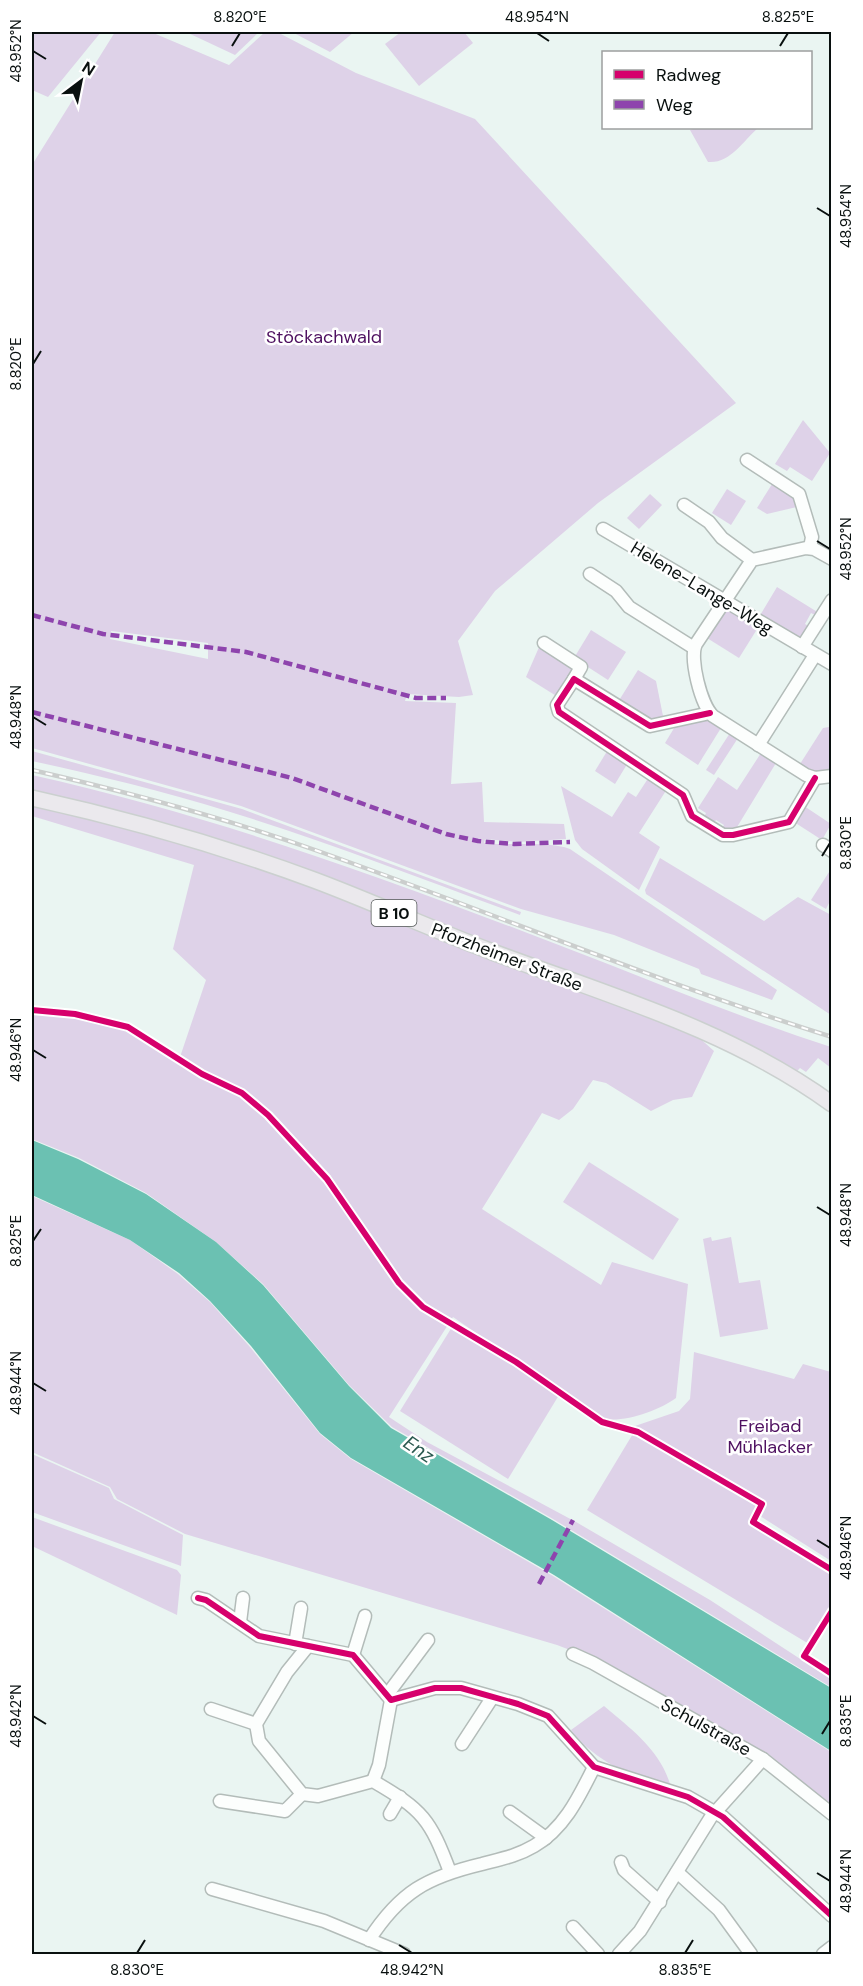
<svg xmlns="http://www.w3.org/2000/svg" width="863" height="1986" font-family="'DM Sans',sans-serif">
<style>
.green{fill:#ded2e8;fill-rule:evenodd}
.water{fill:#6bc1b2}
.lines{fill:none;stroke-linecap:round;stroke-linejoin:round}
.minor-casing{stroke:#b3bcb9;stroke-width:15}
.major-casing{stroke:#cbd0cf;stroke-width:18}
.minor{stroke:#fcfefd;stroke-width:12}
.major{stroke:#ebe9ed;stroke-width:15}
.rail-casing{stroke:#cbcecd;stroke-width:4.5}
.rail{stroke:#fff;stroke-width:2;stroke-dasharray:7;stroke-linecap:butt}
.quiet{stroke:#8e44ad;stroke-width:4.5;stroke-dasharray:9 4.5;stroke-linecap:butt}
.cycleway-casing{stroke:#fff;stroke-width:10}
.cycleway{stroke:#d6006c;stroke-width:6}
.ticks{fill:none;stroke:#09100f;stroke-width:2}
.labels{text-anchor:middle;dominant-baseline:central;stroke-width:5;stroke-linejoin:round;paint-order:stroke}
.shield{fill:#fff;stroke:#535857;stroke-width:1.5}
.shield-label{font-size:16px;font-weight:bold;fill:#09100f}
.park-label{font-size:18px;fill:#4e1060;stroke:#fff}
.street-label{font-size:18px;fill:#09100f;stroke:#fff}
.water-label{font-size:20px;font-style:italic;fill:#2b5a50;stroke:#fff}
.neatline{fill:none;stroke:#09100f;stroke-width:2}
.ticks-label{font-size:15px;text-anchor:middle;fill:#09100f}
</style>
<rect width="100%" height="100%" fill="#eaf5f2"/>
<g class="green">
<polygon points="32,32 101,32 48,97 32,90"/>
<path d="M 115,32 L 151,32 L 229,65 L 265,32 L 277,32 L 356,73 L 475,119 L 736,403 L 598,503 L 495,591 L 458,641 L 473,695 L 459,697 L 407,694 L 405,701 L 456,703 L 451,784 L 482,782 L 484,822 L 564,824 L 566,839 L 518,842 L 485,839 L 484,843 C 510,846 547,841 570,849 L 777,990 L 772,1000 L 701,974 L 699,969 L 614,935 L 521,909 L 241,806 L 32,748 L 32,165 ZM 111,631 L 208,643 L 208,659 L 110,639 Z"/>
<polygon points="186,32 259,32 235,55"/>
<polygon points="292,32 354,32 330,52"/>
<polygon points="401,32 464,32 473,43 419,86 385,44"/>
<path d="M 696,128 L 758,128 C 743,141 730,164 708,162 L 690,130 Z"/>
<polygon points="803,420 830,453 812,481 790,467 787,471 775,464"/>
<polygon points="774,481 795,494 801,506 767,514 757,508"/>
<polygon points="727,489 746,501 731,525 712,513"/>
<polygon points="650,494 662,505 639,529 627,518"/>
<polygon points="777,587 819,613 817,616 811,613 805,624 810,627 801,642 759,617"/>
<polygon points="727,607 759,626 739,658 707,638"/>
<polygon points="591,630 626,652 608,680 574,658"/>
<polygon points="540,645 576,668 558,697 526,677"/>
<polygon points="638,670 656,681 664,721 655,723 618,702"/>
<polygon points="705,719 721,728 698,765 665,743 676,725"/>
<polygon points="829,727 831,770 815,772 800,764 823,728"/>
<polygon points="730,733 738,738 714,775 706,770"/>
<polygon points="609,748 629,761 615,784 595,771"/>
<path d="M 32,751 L 242,809 L 521,912 L 520,915 C 422,879 326,841 227,811 C 162,791 97,775 32,761 Z"/>
<polygon points="761,753 776,763 734,832 721,830 724,825 716,820 713,825 703,819 706,813 698,808 718,777 737,790"/>
<path d="M 32,775 C 203,813 365,871 530,934 C 631,972 729,1014 831,1047 L 831,1068 L 818,1058 L 806,1072 L 800,1068 L 797,1071 L 727,1035 L 443,928 L 32,792 Z"/>
<polygon points="649,777 667,789 639,833 660,847 639,890 582,849 575,840 561,786 612,817 628,792 636,797"/>
<path d="M 32,804 L 145,831 L 257,866 L 695,1034 L 714,1051 L 692,1097 L 673,1100 L 651,1111 L 606,1083 L 593,1080 L 573,1109 L 559,1120 L 542,1113 L 482,1209 L 601,1285 L 612,1262 L 688,1284 L 676,1398 C 658,1411 622,1424 600,1418 L 453,1317 L 389,1417 L 427,1442 L 576,1522 L 710,1600 L 831,1679 L 831,1687 L 553,1519 L 392,1427 L 349,1385 L 263,1284 L 216,1242 L 146,1193 L 79,1158 L 32,1139 L 32,1012 C 62,1013 94,1016 123,1027 C 143,1035 159,1050 180,1057 L 206,980 L 173,949 L 194,865 L 32,816 Z"/>
<polygon points="804,806 831,824 822,840 794,822"/>
<polygon points="660,858 764,921 798,897 831,915 831,1015 646,894 645,890"/>
<polygon points="831,869 831,899 826,909 811,900"/>
<polygon points="589,1162 679,1219 653,1260 563,1202"/>
<polygon points="32,1196 130,1240 178,1274 210,1302 250,1347 320,1434 351,1459 553,1576 831,1752 831,1807 767,1754 720,1730 604,1663 557,1645 185,1534 117,1499 110,1487 32,1452"/>
<polygon points="711,1237 712,1241 731,1237 739,1283 760,1280 768,1329 720,1337 703,1239"/>
<polygon points="452,1327 559,1395 508,1479 400,1411"/>
<polygon points="694,1352 794,1379 803,1364 831,1372 831,1561 760,1516 767,1504 635,1426 679,1411 690,1399"/>
<polygon points="634,1432 762,1504 752,1522 831,1571 831,1607 809,1644 587,1510"/>
<polygon points="32,1454 109,1488 114,1499 183,1535 181,1566 32,1512"/>
<polygon points="32,1517 177,1570 181,1575 177,1615 32,1546"/>
<path d="M 604,1706 C 630,1728 660,1750 670,1784 C 630,1777 596,1762 571,1730 Z"/>
</g>
<polygon class="water" points="32,1140 78,1159 146,1194 216,1242 263,1285 349,1386 391,1428 552,1520 831,1688 831,1751 554,1575 351,1458 320,1433 251,1346 210,1301 179,1273 130,1240 32,1195"/>
<g class="lines">
<defs>
<g id="minor">
<polyline points="747,460 799,494 812,537 810,548"/>
<polyline points="684,505 709,522 722,538 752,560"/>
<polyline points="603,529 832,664"/>
<path d="M 832,559 L 814,549 L 806,548 L 752,560 L 696,644 C 689,658 701,705 713,716 L 806,775 L 815,778 L 832,776"/>
<polyline points="590,574 616,591 629,607 694,648"/>
<polyline points="544,643 581,667 574,679"/>
<polyline points="802,647 832,600"/>
<polyline points="710,713 650,726 574,679 557,705 559,712 683,795 692,816 723,835 733,835 789,822 815,778"/>
<polyline points="758,745 815,655"/>
<polyline points="823,845 832,851"/>
<polyline points="198,1598 206,1600 259,1636 353,1655 391,1700 435,1688 461,1688 518,1704 548,1716 594,1767 688,1797 723,1817 832,1916"/>
<polyline points="240,1622 243,1598"/>
<polyline points="295,1644 301,1608"/>
<path d="M 308,1646 L 287,1672 L 256,1724 L 259,1741 L 302,1794 L 318,1796 L 373,1781 C 423,1810 430,1819 450,1872"/>
<polyline points="573,1654 593,1663 763,1759 832,1814"/>
<polyline points="353,1655 365,1616"/>
<polyline points="387,1695 428,1640"/>
<polyline points="211,1709 256,1724"/>
<polyline points="462,1744 492,1698"/>
<polyline points="373,1781 379,1765 391,1700"/>
<polyline points="220,1801 285,1811 302,1794"/>
<polyline points="510,1812 546,1838"/>
<polyline points="390,1814 400,1797"/>
<polyline points="621,1862 624,1870 660,1902"/>
<polyline points="677,1872 719,1910 751,1954"/>
<polyline points="212,1889 324,1921 404,1954"/>
<polyline points="573,1927 598,1954"/>
<path d="M 369,1940 C 400,1892 427,1877 482,1864 C 501,1859 517,1856 534,1846 C 564,1829 579,1797 594,1767"/>
<polyline points="619,1954 640,1931 711,1817 763,1759"/>
<polyline points="823,1954 832,1947"/>
</g>
<path id="major" d="M 32,798 C 127,819 222,846 314,880 C 373,902 431,929 490,951 C 607,995 729,1029 832,1104"/>
</defs>
<use href="#minor" class="minor-casing"/>
<use href="#major" class="major-casing"/>
<use href="#minor" class="minor"/>
<use href="#major" class="major"/>
<defs>
<path id="rail" d="M 32,770 C 127,792 222,817 315,850 C 488,911 657,982 832,1037"/>
</defs>
<use href="#rail" class="rail-casing"/>
<use href="#rail" class="rail"/>
<g class="quiet">
<polyline points="32,615 103,634 246,652 416,698 446,698"/>
<polyline points="32,712 292,778 446,834 478,841 514,844 570,842"/>
<polyline points="539,1584 573,1520"/>
</g>
<defs>
<g id="cycleway">
<polyline points="710,713 650,726 574,679 557,705 559,712 683,795 692,816 723,835 733,835 789,822 815,778"/>
<polyline points="32,1010 75,1014 128,1027 202,1074 242,1093 268,1115 327,1179 399,1283 423,1307 516,1362 602,1422 638,1432 762,1504 753,1522 832,1570"/>
<polyline points="198,1598 206,1600 259,1636 353,1655 391,1700 435,1688 461,1688 518,1704 548,1716 594,1767 688,1797 723,1817 832,1916"/>
<polyline points="832,1611 804,1656 832,1674"/>
</g>
</defs>
<use href="#cycleway" class="cycleway-casing"/>
<use href="#cycleway" class="cycleway"/>
</g>
<path class="ticks" d="M 537,33 L 549,41M 232,46 L 240,33M 780,46 L 788,33M 33,51 L 46,59M 817,208 L 830,216M 33,364 L 41,351M 817,541 L 830,549M 33,717 L 46,725M 822,856 L 830,843M 33,1050 L 46,1058M 817,1207 L 830,1215M 33,1241 L 41,1229M 33,1383 L 46,1391M 817,1540 L 830,1548M 33,1716 L 46,1724M 822,1734 L 830,1721M 817,1873 L 830,1881M 399,1945 L 412,1953M 137,1953 L 145,1940M 685,1953 L 693,1940"/>
<g class="labels">
<rect class="shield" x="371.5" y="900" width="45" height="26" rx="4.5"/>
<g class="shield-label">
<text x="394" y="913">B 10</text>
</g>
<g class="park-label">
<text x="324" y="337">Stöckachwald</text>
<text x="770" y="1426">Freibad<tspan x="770" dy="21">Mühlacker</tspan></text>
</g>
<g class="street-label">
<text transform="translate(702 588) rotate(31)">Helene-Lange-Weg</text>
<text transform="translate(507 957) rotate(21)">Pforzheimer Straße</text>
<text transform="translate(706 1727) rotate(29)">Schulstraße</text>
</g>
<g class="water-label">
<text transform="translate(419 1449) rotate(34)">Enz</text>
</g>
</g>
<rect width="863" height="1986" fill="none" stroke="#ffffff" stroke-width="66"/>
<rect x="602" y="51" width="210" height="78" fill="#ffffff" stroke="#9d9f9f" stroke-width="1.5"/>
<rect x="614" y="70" width="30" height="9" fill="#d6006c" stroke="#9d9f9f" stroke-width="1.5"/>
<text x="656" y="81" font-size="18" fill="#09100f">Radweg</text>
<rect x="614" y="100" width="30" height="9" fill="#8e44ad" stroke="#9d9f9f" stroke-width="1.5"/>
<text x="656" y="111" font-size="18" fill="#09100f">Weg</text>
<g transform="translate(81 81) rotate(32)" stroke="#ffffff" stroke-width="4.5" paint-order="stroke">
<path d="M0-4.5L10 22L0 15L-10 22Z" fill="#09100f"/>
<text y="-9" font-size="16" font-weight="bold" text-anchor="middle" fill="#09100f">N</text>
</g>
<rect x="33" y="33" width="797" height="1920" class="neatline"/>
<g class="ticks-label">
<text x="240" y="22">8.820°E</text>
<text x="537" y="22">48.954°N</text>
<text x="788" y="22">8.825°E</text>
<text transform="translate(16 51) rotate(-90)" y="5">48.952°N</text>
<text transform="translate(846 216) rotate(-90)" y="5">48.954°N</text>
<text transform="translate(16 364) rotate(-90)" y="5">8.820°E</text>
<text transform="translate(846 549) rotate(-90)" y="5">48.952°N</text>
<text transform="translate(16 717) rotate(-90)" y="5">48.948°N</text>
<text transform="translate(846 843) rotate(-90)" y="5">8.830°E</text>
<text transform="translate(16 1050) rotate(-90)" y="5">48.946°N</text>
<text transform="translate(846 1215) rotate(-90)" y="5">48.948°N</text>
<text transform="translate(16 1241) rotate(-90)" y="5">8.825°E</text>
<text transform="translate(16 1383) rotate(-90)" y="5">48.944°N</text>
<text transform="translate(846 1548) rotate(-90)" y="5">48.946°N</text>
<text transform="translate(16 1716) rotate(-90)" y="5">48.942°N</text>
<text transform="translate(846 1721) rotate(-90)" y="5">8.835°E</text>
<text transform="translate(846 1881) rotate(-90)" y="5">48.944°N</text>
<text x="137" y="1975">8.830°E</text>
<text x="412" y="1975">48.942°N</text>
<text x="685" y="1975">8.835°E</text>
</g>
</svg>
